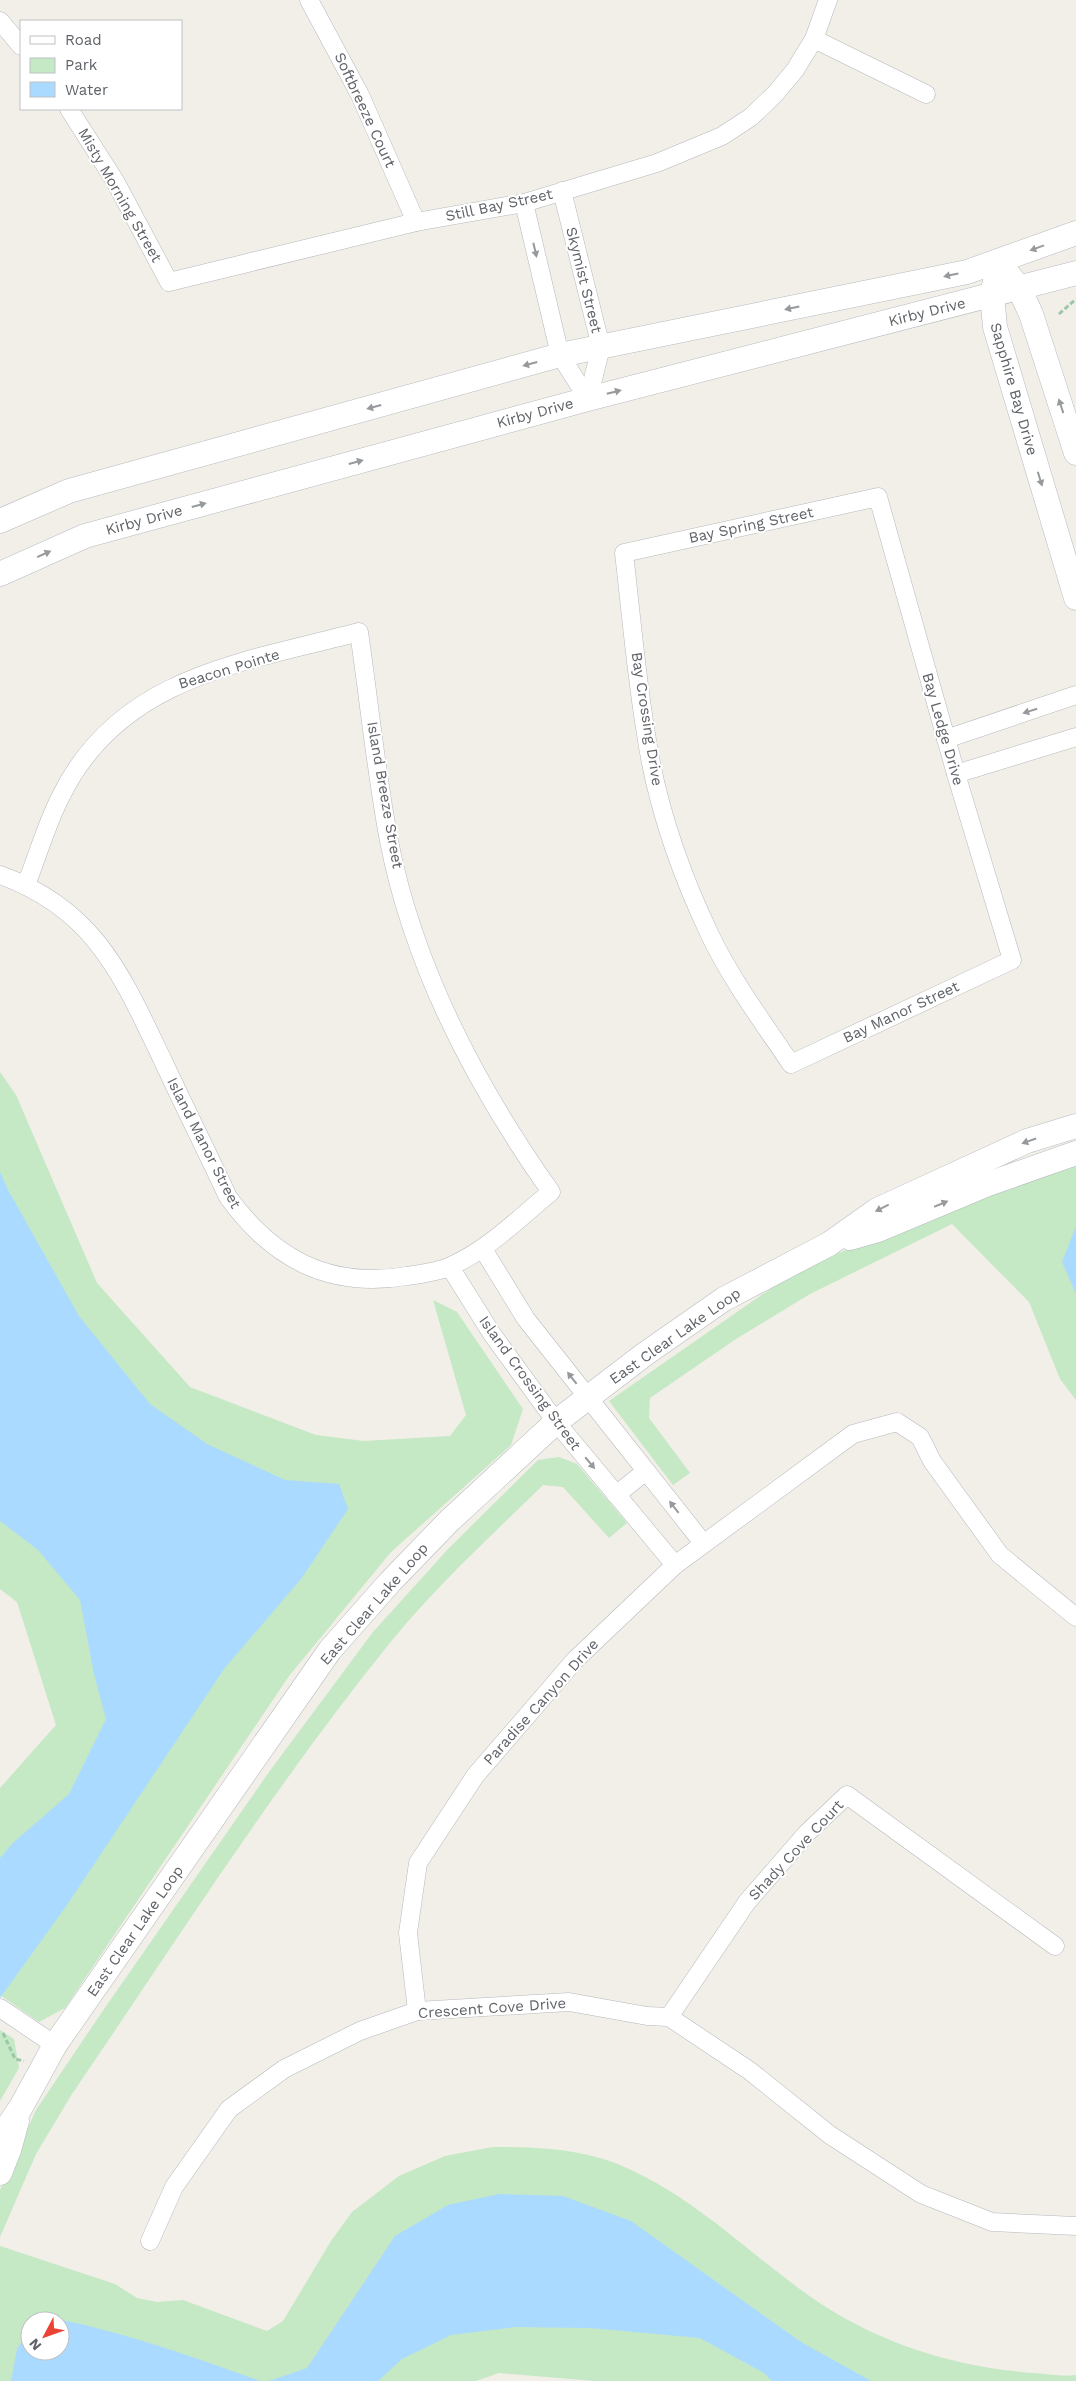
<svg xmlns="http://www.w3.org/2000/svg" width="1076" height="2381" font-family="'Work Sans',sans-serif">
<style>
.green{fill:#c5e8c5;fill-rule:evenodd}
.water{fill:#aadaff}
.lines{fill:none;stroke-linecap:round;stroke-linejoin:round}
.street-casing{stroke:#b5b8bc;stroke-width:19}
.secondary-casing{stroke:#b6babf;stroke-width:25}
.path{stroke:#9cc7a9;stroke-width:3;stroke-dasharray:5 2.5;stroke-linecap:butt}
.street{stroke:#fff;stroke-width:18}
.secondary{stroke:#fff;stroke-width:24}
.oneway{fill:#979a9d}
.labels{text-anchor:middle;dominant-baseline:central;stroke-width:4;stroke-linejoin:round;paint-order:stroke}
.street-label{font-size:15px;fill:#5f6368;stroke:#fff}
</style>
<rect width="100%" height="100%" fill="#f1efe8"/>
<g class="green">
<polygon points="0,1072 16,1095 97,1283 190,1387 316,1435 364,1441 450,1436 466,1415 433,1300 457,1312 523,1409 511,1445 391,1552 289,1676 65,2008 39,2022 0,1995 0,1788 56,1725 17,1602 0,1589"/>
<polygon points="1076,1163 1076,1400 1060,1379 1029,1302 952,1224 810,1294 736,1339 650,1398 649,1418 690,1473 673,1485 609,1401 799,1269 921,1220"/>
<path d="M 559,1457 L 577,1464 L 627,1523 L 609,1538 L 563,1487 L 543,1485 C 491,1536 435,1587 389,1644 C 275,1785 175,1943 72,2094 L 36,2154 L 0,2237 L 0,2190 L 36,2110 L 102,2012 L 269,1772 L 373,1632 L 449,1548 L 538,1460 Z"/>
<polygon points="0,2030 14,2039 19,2068 0,2101"/>
<path d="M 493,2147 C 540,2147 586,2149 629,2169 C 697,2200 749,2253 808,2295 C 874,2342 955,2368 1035,2373 C 1048,2374 1062,2377 1076,2375 L 1076,2381 L 595,2381 L 499,2373 L 476,2381 L 0,2381 L 0,2246 L 115,2284 L 137,2298 L 157,2302 L 183,2300 L 267,2331 L 283,2321 L 331,2241 L 352,2212 L 399,2176 L 445,2156 ZM 30,2321 L 60,2321 L 60,2351 L 30,2351 Z"/>
</g>
<g class="water">
<polygon points="0,1172 8,1190 79,1316 150,1404 207,1444 285,1480 339,1484 348,1509 301,1579 224,1669 67,1905 0,1998 0,1858 13,1843 69,1794 106,1719 94,1674 80,1600 38,1550 0,1521"/>
<polygon points="1076,1226 1076,1294 1062,1262"/>
<polygon points="499,2194 563,2196 631,2221 801,2342 871,2381 772,2381 764,2373 700,2338 590,2328 515,2327 451,2335 402,2359 378,2381 269,2381 307,2368 395,2236 448,2205"/>
<path d="M 57,2319 C 127,2333 193,2357 260,2381 L 11,2381 L 17,2349 L 30,2329 L 30,2351 L 60,2351 L 60,2321 L 49,2321 Z"/>
</g>
<g class="lines">
<defs>
<g id="street">
<polyline points="309,0 360,95 416,222"/>
<polyline points="0,21 21,46"/>
<polyline points="814,39 926,94"/>
<polyline points="69,109 115,181 169,282 416,222 524,203 657,163 722,136 751,117 775,94 795,70 814,39 828,0"/>
<polyline points="562,191 601,347 588,399"/>
<polyline points="524,203 560,355 588,399"/>
<path d="M 878,497 L 956,774 L 1012,960 L 791,1064 C 763,1022 732,981 710,935 C 680,872 656,803 646,734 C 636,674 631,613 624,553 Z"/>
<polyline points="946,739 1076,695"/>
<polyline points="956,774 1076,737"/>
<path d="M 0,875 C 97,910 123,978 164,1063 C 185,1108 207,1152 228,1197 C 273,1259 329,1289 407,1276 C 421,1274 438,1272 451,1266 C 489,1249 519,1218 551,1192 C 476,1086 414,969 389,841 C 376,772 369,701 359,632 C 245,662 121,676 62,794 C 47,822 38,855 26,885"/>
<polyline points="483,1249 526,1319 703,1543"/>
<polyline points="450,1267 492,1334 556,1422 675,1565"/>
<polyline points="616,1495 646,1471"/>
<polyline points="0,2008 55,2045"/>
<polyline points="417,2011 408,1933 418,1863 475,1776 575,1660 675,1565 853,1434 897,1422 920,1437 932,1461 1000,1555 1076,1617"/>
<polyline points="669,2017 747,1902 807,1833 847,1795 1055,1946"/>
<polyline points="150,2241 174,2187 229,2109 284,2069 360,2031 417,2011 569,2002 647,2016 669,2017 750,2071 830,2135 921,2194 992,2222 1076,2226"/>
</g>
<g id="secondary">
<polyline points="1009,275 1019,288 1031,314 1076,453"/>
<polyline points="995,281 992,295 995,327 1076,598"/>
<polyline points="0,521 69,491 560,355 967,272 1076,233"/>
<polyline points="0,574 85,536 588,399 1076,273"/>
<polyline points="850,1238 878,1230 988,1184 1076,1153"/>
<polyline points="0,2138 21,2107 55,2045 330,1650 390,1582 449,1521 556,1422 645,1354 724,1299 829,1244 877,1210 1027,1141 1076,1126"/>
<polyline points="0,2173 9,2150 17,2121"/>
</g>
</defs>
<use href="#street" class="street-casing"/>
<use href="#secondary" class="secondary-casing"/>
<g class="path">
<polyline points="1059,314 1076,299"/>
<polyline points="3,2033 15,2059 24,2061"/>
</g>
<use href="#street" class="street"/>
<use href="#secondary" class="secondary"/>
</g>
<defs><path id="oneway-solid" d="M-6-.8H1V-3.2L6.5 0L1 3.2V.8H-6Z" transform="scale(1.25)"/></defs>
<g class="oneway">
<use href="#oneway-solid" transform="translate(1037 248) rotate(160)"/>
<use href="#oneway-solid" transform="translate(535 250) rotate(77)"/>
<use href="#oneway-solid" transform="translate(951 275) rotate(168)"/>
<use href="#oneway-solid" transform="translate(792 308) rotate(168)"/>
<use href="#oneway-solid" transform="translate(530 364) rotate(165)"/>
<use href="#oneway-solid" transform="translate(614 392) rotate(-14)"/>
<use href="#oneway-solid" transform="translate(1061 406) rotate(-108)"/>
<use href="#oneway-solid" transform="translate(374 407) rotate(165)"/>
<use href="#oneway-solid" transform="translate(356 462) rotate(-15)"/>
<use href="#oneway-solid" transform="translate(1040 479) rotate(73)"/>
<use href="#oneway-solid" transform="translate(199 505) rotate(-15)"/>
<use href="#oneway-solid" transform="translate(44 554) rotate(-24)"/>
<use href="#oneway-solid" transform="translate(1030 711) rotate(162)"/>
<use href="#oneway-solid" transform="translate(1029 1141) rotate(161)"/>
<use href="#oneway-solid" transform="translate(941 1204) rotate(-23)"/>
<use href="#oneway-solid" transform="translate(882 1208) rotate(153)"/>
<use href="#oneway-solid" transform="translate(572 1378) rotate(-128)"/>
<use href="#oneway-solid" transform="translate(590 1463) rotate(50)"/>
<use href="#oneway-solid" transform="translate(674 1507) rotate(-128)"/>
</g>
<g class="labels">
<g class="street-label">
<text transform="translate(365 110) rotate(65)">Softbreeze Court</text>
<text transform="translate(120 195) rotate(60)">Misty Morning Street</text>
<text transform="translate(499 205) rotate(-12)">Still Bay Street</text>
<text transform="translate(584 280) rotate(76)">Skymist Street</text>
<text transform="translate(927 312) rotate(-14)">Kirby Drive</text>
<text transform="translate(1014 389) rotate(74)">Sapphire Bay Drive</text>
<text transform="translate(535 413) rotate(-15)">Kirby Drive</text>
<text transform="translate(144 520) rotate(-15)">Kirby Drive</text>
<text transform="translate(751 525) rotate(-12)">Bay Spring Street</text>
<text transform="translate(229 669) rotate(-17)">Beacon Pointe</text>
<text transform="translate(647 719) rotate(81)">Bay Crossing Drive</text>
<text transform="translate(943 729) rotate(74)">Bay Ledge Drive</text>
<text transform="translate(385 795) rotate(80)">Island Breeze Street</text>
<text transform="translate(901 1012) rotate(-25)">Bay Manor Street</text>
<text transform="translate(204 1143) rotate(63)">Island Manor Street</text>
<text transform="translate(675 1336) rotate(-35)">East Clear Lake Loop</text>
<text transform="translate(530 1383) rotate(54)">Island Crossing Street</text>
<text transform="translate(374 1604) rotate(-49)">East Clear Lake Loop</text>
<text transform="translate(541 1702) rotate(-48)">Paradise Canyon Drive</text>
<text transform="translate(796 1850) rotate(-47)">Shady Cove Court</text>
<text transform="translate(135 1931) rotate(-55)">East Clear Lake Loop</text>
<text transform="translate(492 2008) rotate(-4)">Crescent Cove Drive</text>
</g>
</g>
<rect x="20" y="20" width="162" height="90" fill="#ffffff" stroke="#bfc1c3"/>
<rect x="30" y="36" width="25" height="8" fill="#ffffff" stroke="#bfc1c3"/>
<text x="65" y="45" font-size="15" fill="#5f6368">Road</text>
<rect x="30" y="58" width="25" height="15" fill="#c5e8c5" stroke="#bfc1c3"/>
<text x="65" y="70" font-size="15" fill="#5f6368">Park</text>
<rect x="30" y="82" width="25" height="15" fill="#aadaff" stroke="#bfc1c3"/>
<text x="65" y="95" font-size="15" fill="#5f6368">Water</text>
<g transform="translate(45 2336) rotate(229)"><circle r="24" fill="#ffffff" stroke="#bfc1c3"/>
<path d="M0-4L9 19L0 12L-9 19Z" fill="#ea4335"/>
<text y="-8" font-size="14" font-weight="bold" text-anchor="middle" fill="#5f6368">N</text>
</g>
</svg>
